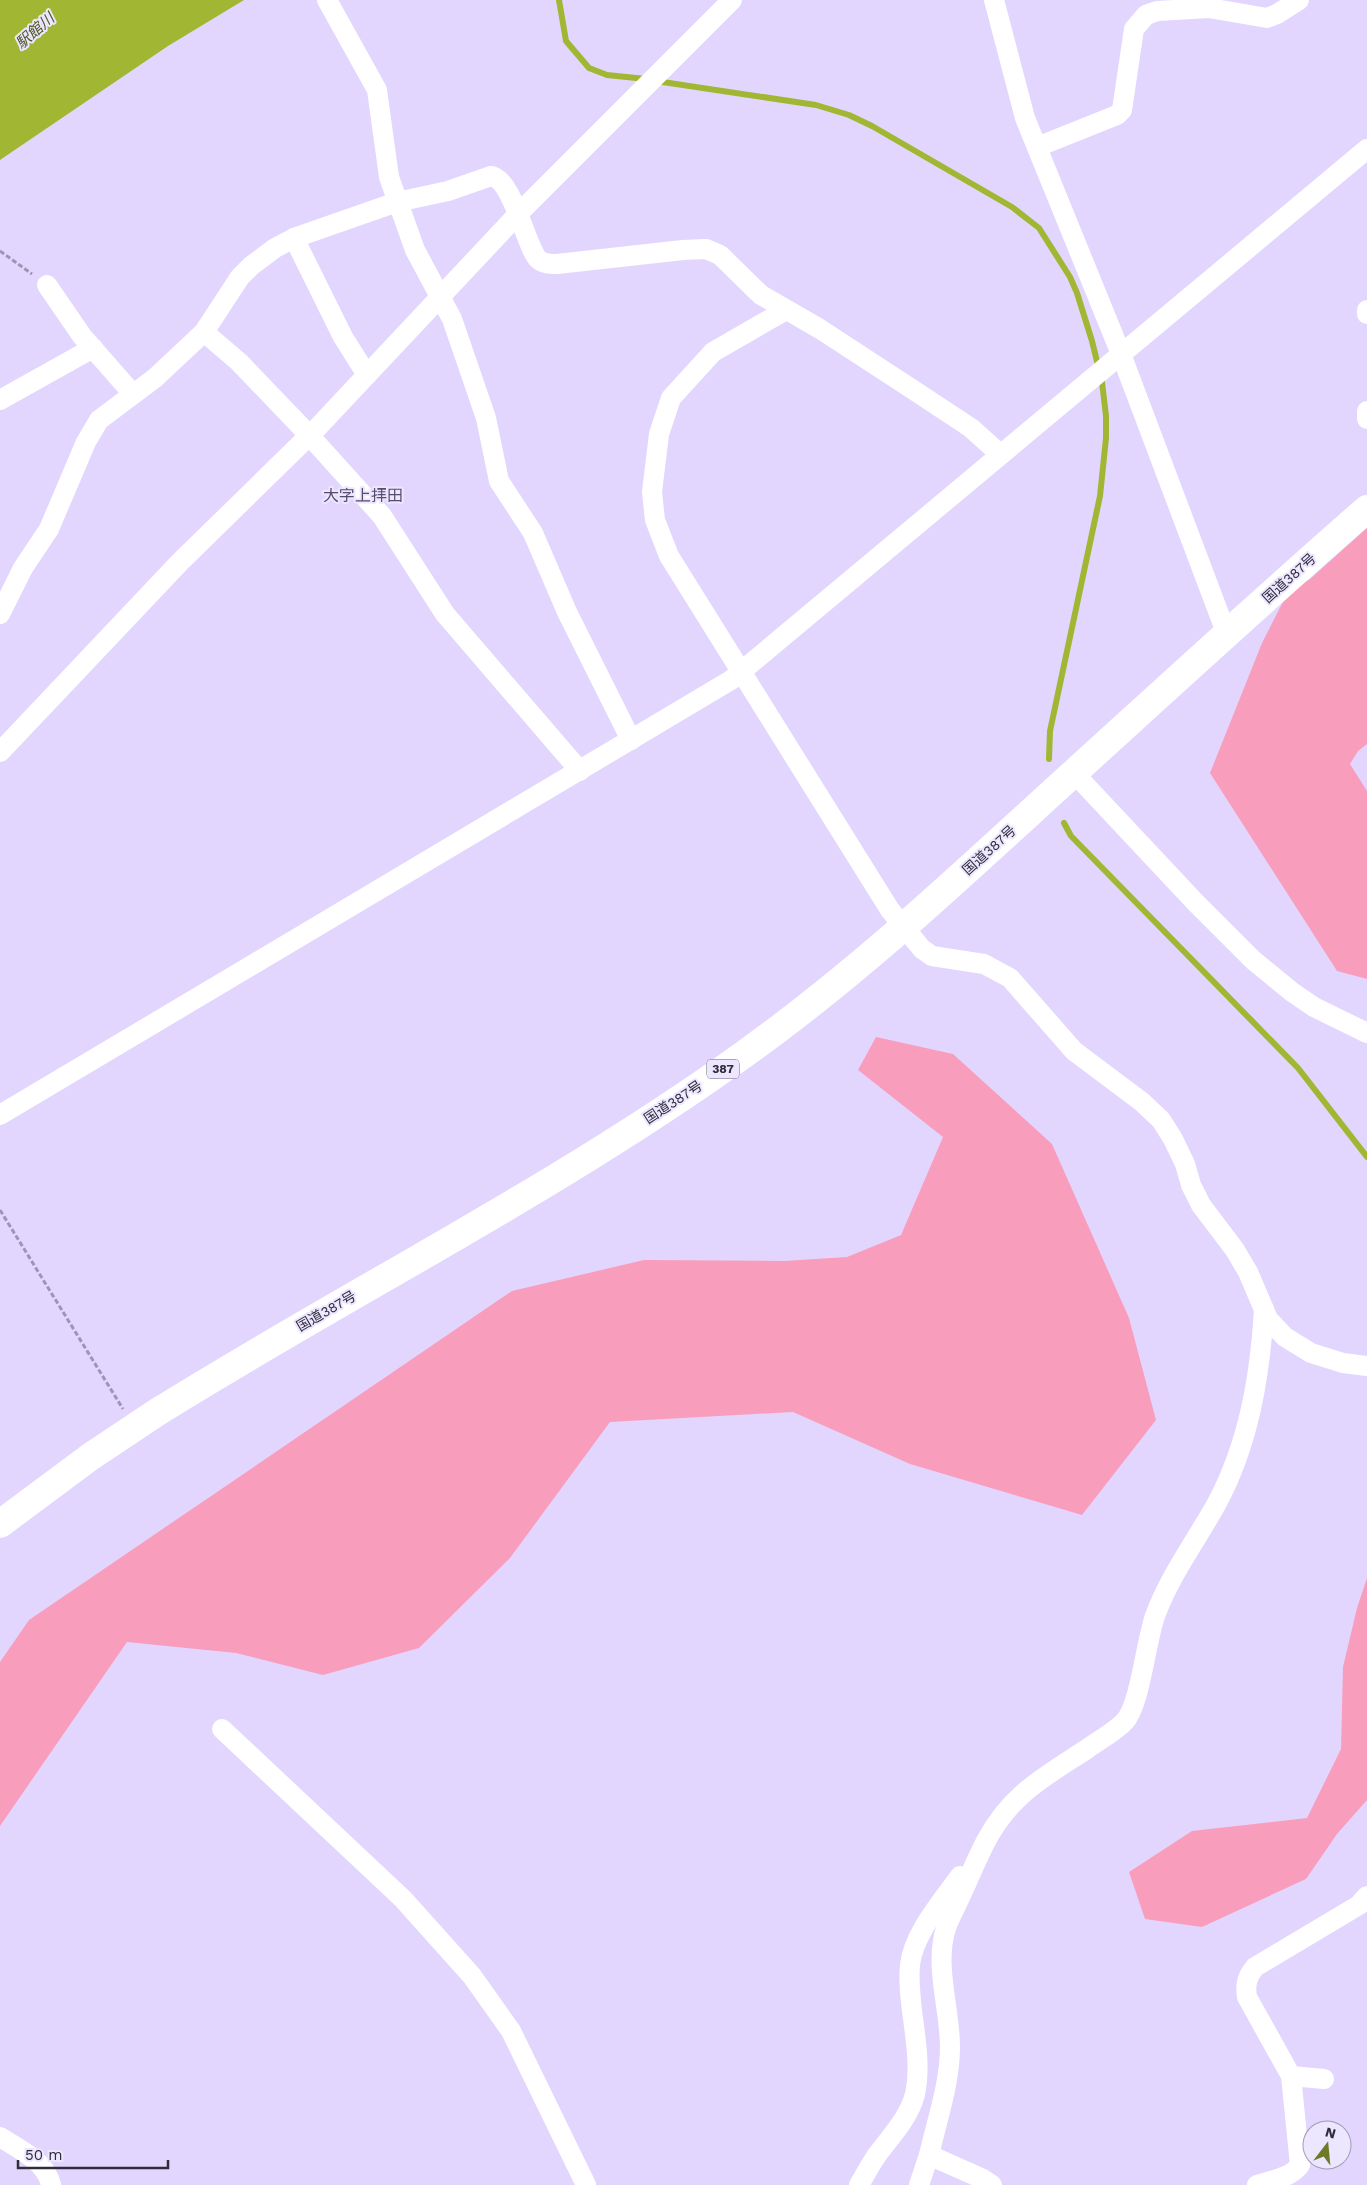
<svg xmlns="http://www.w3.org/2000/svg" width="1367" height="2185" font-family="'Work Sans','Noto Sans JP',sans-serif">
<style>
.green{fill:#f89ebc}
.water{fill:#a1b733}
.lines{fill:none;stroke-linecap:round;stroke-linejoin:round}
.stream{stroke:#a1b733;stroke-width:6}
.path{stroke:#9e95b4;stroke-width:3;stroke-dasharray:5 2.5;stroke-linecap:butt}
.minor{stroke:#fff;stroke-width:20}
.highway{stroke:#fff;stroke-width:28}
.labels{text-anchor:middle;dominant-baseline:central;stroke-width:4;stroke-linejoin:round;paint-order:stroke}
.shield{fill:#ede6ff;stroke:#696476;stroke-width:1}
.shield-label{font-size:12px;font-weight:bold;fill:#302c3b}
.street-label{font-size:14px;fill:#302c3b;stroke:#ede6ff}
.water-label{font-size:15px;font-style:italic;fill:#4d5725;stroke:#ede6ff}
.quarter-label{font-size:16px;fill:#574c6f;stroke:#ede6ff}
</style>
<rect width="100%" height="100%" fill="#e2d6ff"/>
<g class="green">
<polygon points="1367,528 1367,744 1358,751 1350,764 1367,791 1367,979 1337,971 1210,773 1262,643 1292,584 1309,580"/>
<polygon points="876,1037 953,1054 1052,1144 1129,1318 1156,1420 1082,1515 910,1464 793,1412 610,1422 510,1558 419,1648 323,1675 236,1653 127,1642 0,1826 0,1662 29,1620 512,1291 644,1260 784,1261 847,1257 901,1235 943,1137 858,1070"/>
<polygon points="1367,1578 1367,1800 1337,1834 1306,1879 1202,1927 1145,1919 1129,1872 1192,1831 1307,1818 1341,1749 1343,1667 1357,1608"/>
</g>
<polygon class="water" points="0,0 244,0 168,46 0,160"/>
<g class="lines">
<g class="stream">
<polyline points="559,0 566,41 589,68 607,75 646,79"/>
<polyline points="656,81 816,105 849,115 872,126 1012,207 1039,228 1070,277 1077,293 1092,341 1102,382 1106,416 1106,438 1100,496 1050,731 1049,759"/>
<polyline points="1064,823 1071,836 1298,1068 1367,1157"/>
</g>
<g class="path">
<polyline points="0,251 32,274"/>
<polyline points="0,1210 123,1409"/>
</g>
<g class="minor">
<polyline points="327,0 377,90 389,177 415,250 452,319 486,418 499,481 533,533 567,612 631,740"/>
<polyline points="994,0 1025,118 1121,354 1227,635"/>
<polyline points="1037,147 1117,115 1122,110 1134,29 1146,15 1157,11 1209,8 1267,18 1277,14 1299,0"/>
<polyline points="294,238 343,337 367,375"/>
<polyline points="47,285 82,336 133,394"/>
<polyline points="786,310 713,352 671,398 659,434 652,492 655,520 669,556 890,910 922,949 932,956 984,964 1010,978 1074,1051 1142,1102 1161,1120 1173,1139 1185,1164 1191,1185 1201,1205 1235,1250 1248,1272 1268,1319 1285,1337 1311,1353 1343,1363 1367,1366"/>
<polyline points="1367,310 1367,314"/>
<polyline points="204,332 239,362 309,435 382,516 445,614 580,771"/>
<polyline points="0,400 93,348"/>
<polyline points="1367,411 1367,419"/>
<path d="M 0,614 L 23,568 L 49,529 L 86,442 L 99,420 L 155,378 L 204,332 L 240,277 L 251,266 L 275,248 L 294,238 L 397,202 L 448,191 L 491,176 C 513,179 526,247 538,259 C 543,264 550,264 557,264 L 683,250 L 706,249 L 720,255 L 761,295 L 820,329 L 915,391 L 971,428 L 1000,454"/>
<polyline points="0,752 180,562 318,427 519,213 732,0"/>
<polyline points="1074,773 1195,902 1253,960 1292,992 1314,1007 1367,1033"/>
<polyline points="0,1115 731,680 1367,149"/>
<polyline points="222,1729 403,1899 472,1976 511,2031 586,2185"/>
<polyline points="1291,2076 1324,2079"/>
<path d="M 0,2137 C 19,2149 46,2161 51,2185"/>
<path d="M 859,2185 C 865,2175 870,2165 877,2155 C 891,2136 909,2118 915,2094 C 924,2052 906,2005 910,1965 C 913,1934 943,1900 960,1876"/>
<polyline points="919,2185 929,2155"/>
<path d="M 992,2185 L 983,2179 L 929,2155 C 937,2120 950,2083 950,2047 C 950,2008 934,1966 946,1928 C 950,1916 957,1905 962,1893 C 970,1876 977,1858 986,1841 C 1011,1794 1044,1777 1087,1749 C 1099,1740 1115,1732 1125,1721 C 1140,1705 1146,1641 1155,1616 C 1170,1575 1196,1541 1217,1503 C 1249,1443 1260,1376 1264,1309"/>
<path d="M 1257,2185 C 1273,2180 1290,2178 1300,2165 L 1291,2076 L 1247,1997 C 1245,1984 1247,1977 1255,1967 L 1359,1905 L 1367,1896"/>
</g>
<path class="highway" d="M 0,1524 L 90,1457 L 159,1411 C 352,1291 558,1188 743,1055 C 851,978 948,888 1045,799 C 1152,702 1258,604 1367,509"/>
</g>
<g class="labels">
<rect class="shield" x="707" y="1059.5" width="32" height="19" rx="4"/>
<g class="shield-label">
<text x="723" y="1069">387</text>
</g>
<g class="street-label">
<text transform="translate(1289 578) rotate(-42)">国道387号</text>
<text transform="translate(989 850) rotate(-42)">国道387号</text>
<text transform="translate(673 1102) rotate(-33)">国道387号</text>
<text transform="translate(326 1311) rotate(-30)">国道387号</text>
</g>
<g class="water-label">
<text transform="translate(35 31) rotate(-41)">駅館川</text>
</g>
<g class="quarter-label">
<text x="363" y="495">大字上拝田</text>
</g>
</g>
<g transform="translate(1327 2145) rotate(16)"><circle r="24" fill="#ede6ff" stroke="#a19cb1"/>
<path d="M0-4L9 19L0 12L-9 19Z" fill="#6d7b29"/>
<text y="-8" font-size="14" font-weight="bold" text-anchor="middle" fill="#302c3b">N</text>
</g>
<path d="M18 2160v8h150v-8" fill="none" stroke="#302c3b" stroke-width="2.5"/>
<text x="25" y="2160" font-size="15" fill="#302c3b" stroke="#ede6ff" stroke-width="4" paint-order="stroke">50 m</text>
</svg>
